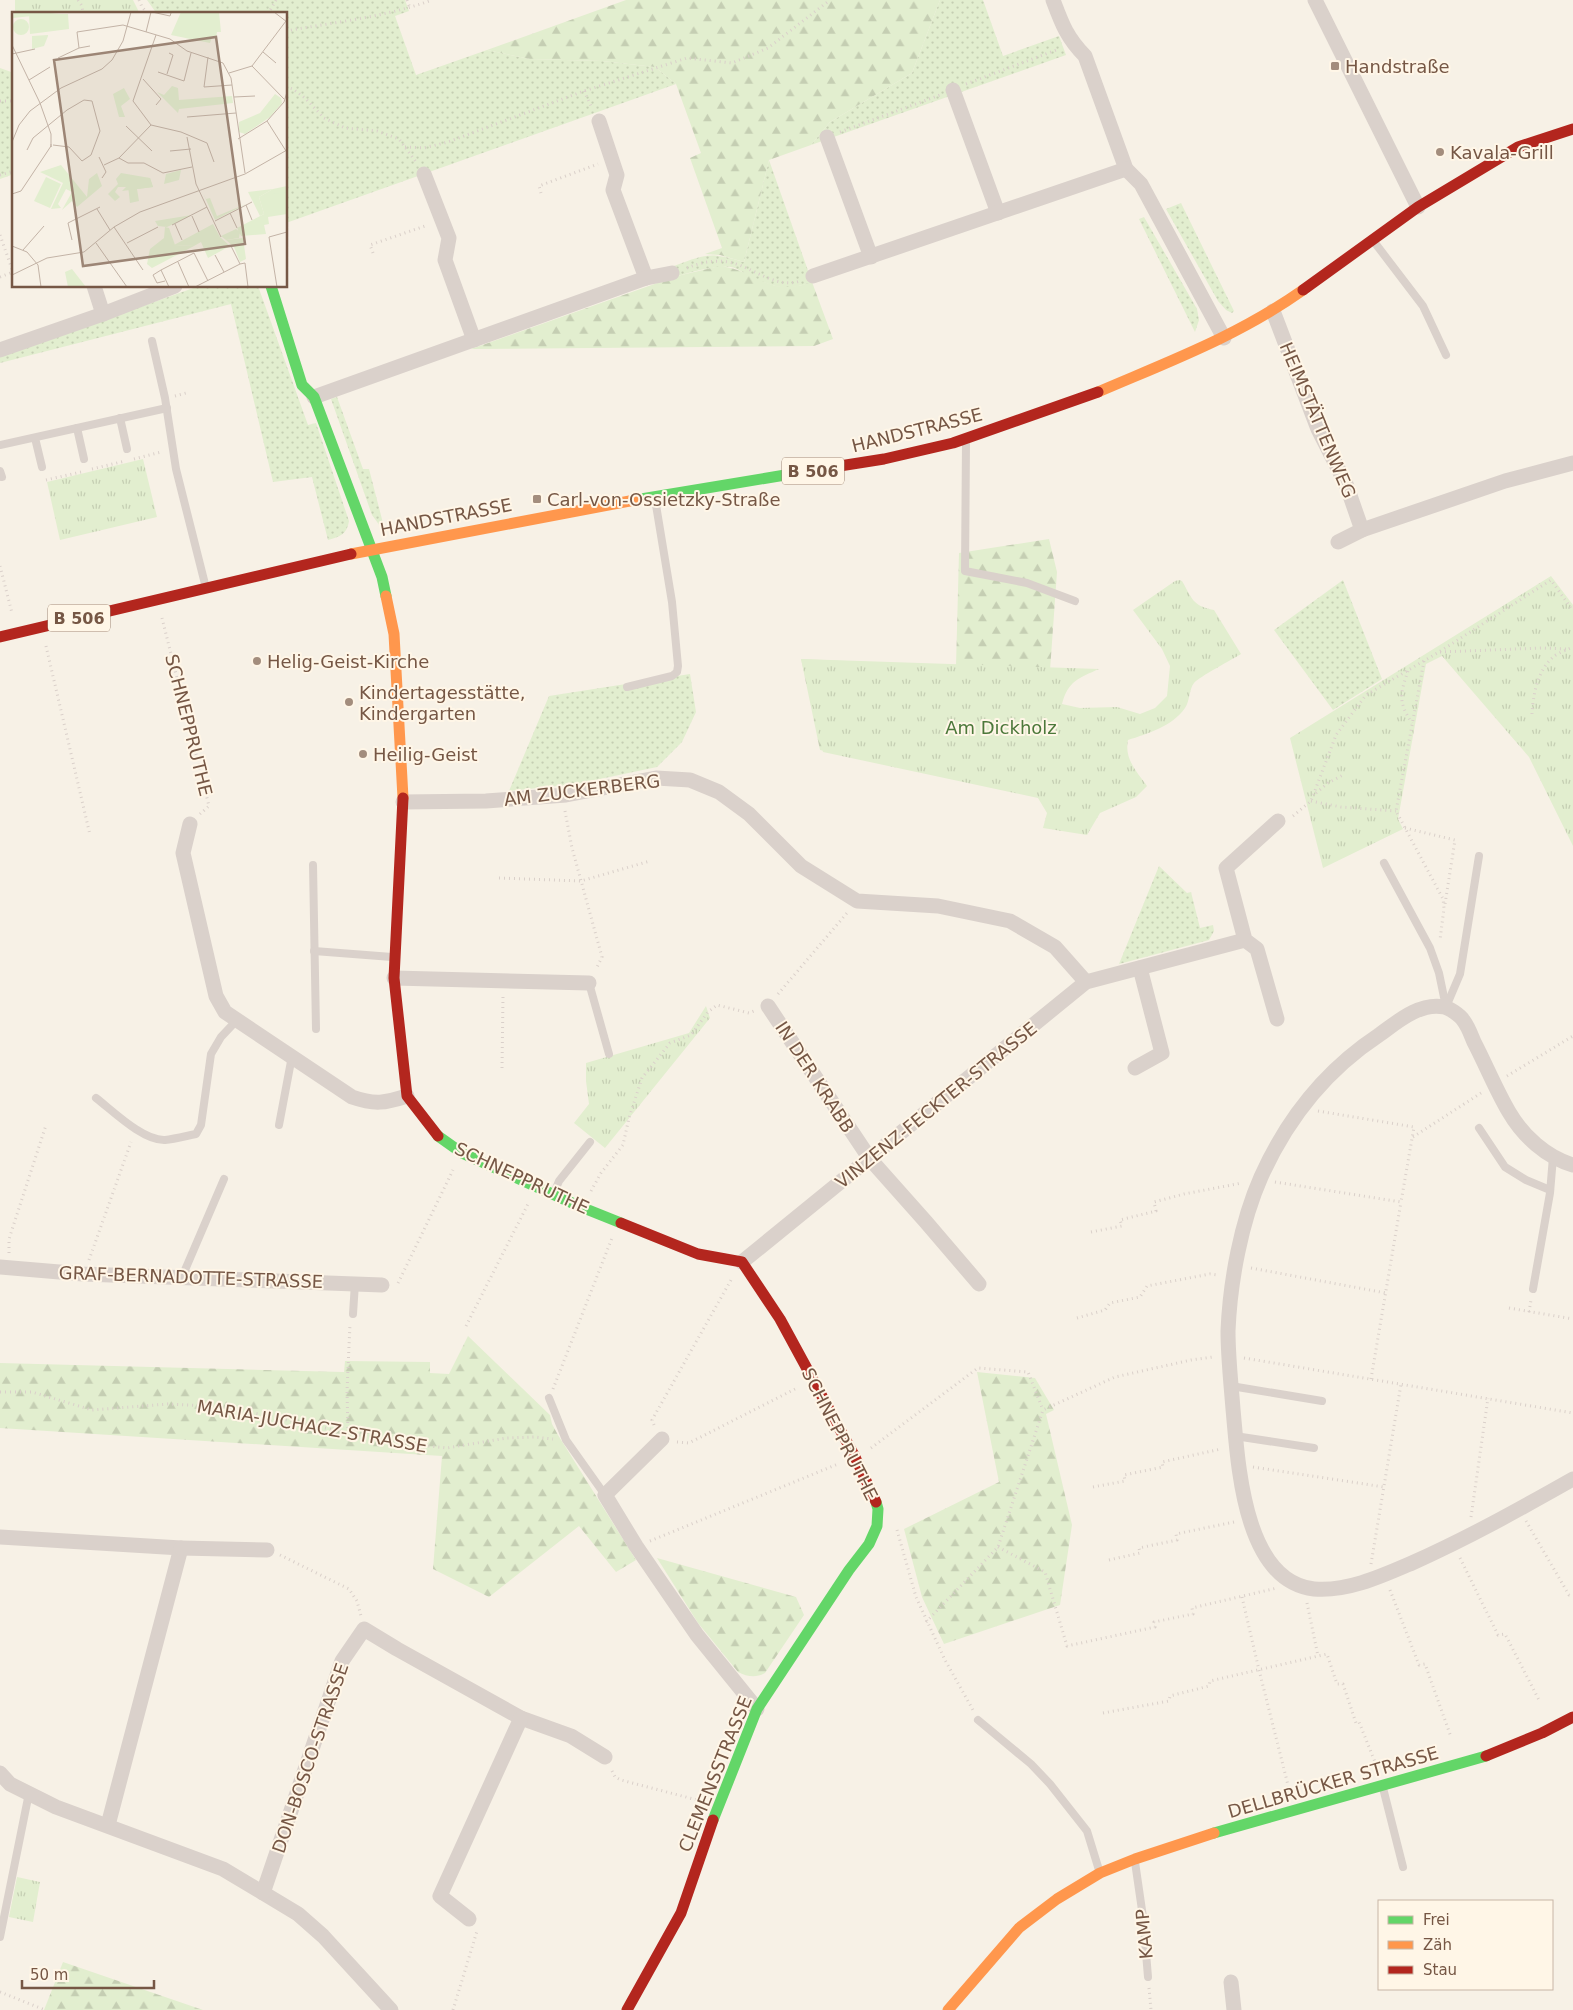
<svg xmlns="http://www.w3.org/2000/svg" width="1573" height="2010" font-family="'DejaVu Sans',sans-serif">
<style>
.grass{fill:url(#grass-dots)}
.forest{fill:url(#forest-firs)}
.park{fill:url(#park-tufts)}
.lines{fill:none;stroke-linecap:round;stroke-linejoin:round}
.path{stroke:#dad0ca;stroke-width:3;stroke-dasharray:1 4;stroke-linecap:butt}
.lane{stroke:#dad1cb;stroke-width:8}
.street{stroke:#dad1cb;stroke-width:15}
.fast{stroke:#63d668;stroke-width:11}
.slow{stroke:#ff974d;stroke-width:11}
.jam{stroke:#b3261e;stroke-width:11}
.poi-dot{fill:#a38d7d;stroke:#fff6e7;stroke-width:2}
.labels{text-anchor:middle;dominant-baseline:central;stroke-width:4;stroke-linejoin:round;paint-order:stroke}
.shield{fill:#fff6e7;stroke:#9f8776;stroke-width:1}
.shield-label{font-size:16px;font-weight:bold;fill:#765745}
.poi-label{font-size:18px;fill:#765745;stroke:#fff6e7;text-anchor:start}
.street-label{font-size:18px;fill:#765745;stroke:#fff6e7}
.park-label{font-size:18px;fill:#4c783a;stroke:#fff6e7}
.inset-road{fill:none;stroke:#c3b3a6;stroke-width:1}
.view{fill:#9c8575;fill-opacity:0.15;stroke:#9c8575;stroke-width:2.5}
.inset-edge{fill:none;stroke:#765745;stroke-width:2.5}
</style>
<defs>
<pattern id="grass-dots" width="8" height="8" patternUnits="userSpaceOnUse" patternTransform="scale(1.25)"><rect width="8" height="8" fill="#e2eecf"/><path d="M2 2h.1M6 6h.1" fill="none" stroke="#c5ceb3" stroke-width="1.8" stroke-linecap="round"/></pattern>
<pattern id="forest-firs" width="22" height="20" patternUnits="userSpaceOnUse" patternTransform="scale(1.25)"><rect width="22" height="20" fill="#e2eecf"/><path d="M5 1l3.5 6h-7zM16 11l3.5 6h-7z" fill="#c5ceb3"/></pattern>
<pattern id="park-tufts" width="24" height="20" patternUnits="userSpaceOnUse" patternTransform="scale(1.25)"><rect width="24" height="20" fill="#e2eecf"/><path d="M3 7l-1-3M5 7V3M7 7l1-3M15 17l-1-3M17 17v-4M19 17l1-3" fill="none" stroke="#c5ceb3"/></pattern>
</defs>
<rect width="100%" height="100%" fill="#f7f1e6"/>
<g class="grass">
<polygon points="147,0 405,0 409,11 395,16 416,75 487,50 530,59 602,61 655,67 676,84 286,223 286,14 157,14"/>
<polygon points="940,0 983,0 1003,56 1059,36 1066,55 811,145 830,122 912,73"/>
<polygon points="0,68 14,73 14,174 0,179"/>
<path d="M 769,160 L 812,282 C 785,292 774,287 749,276 C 744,273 737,268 731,267 C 717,265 691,272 677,276 L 674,266 C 707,254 709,252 744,262 Z"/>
<polygon points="1181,203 1234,311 1232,313 1226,310 1218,301 1166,209"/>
<polygon points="1144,217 1197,309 1199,320 1195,332 1139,219"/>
<path d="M 199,286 L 258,286 L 308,425 L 316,423 L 349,521 C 347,534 340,537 328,540 L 312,477 L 273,482 L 231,304 L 0,363 L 0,357 Z"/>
<polygon points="337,397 363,469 369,469 384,527 380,526 372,515 331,399"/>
<polygon points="1343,580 1382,679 1333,710 1274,630"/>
<polygon points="690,674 696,712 682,742 657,767 576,784 509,791 549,696"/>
<polygon points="1159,866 1187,893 1191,892 1200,928 1213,925 1214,931 1209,940 1119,964"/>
</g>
<g class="forest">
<polygon points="626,0 940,0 912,73 830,122 811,145 769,160 744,262 720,255 705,254 722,248 690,158 701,153 676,84 655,67 602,61 530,59 487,50"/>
<path d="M 720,266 C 760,271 766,298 812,282 L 833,339 L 814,346 L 471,349 L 677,276 Z"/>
<polygon points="1049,539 1057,572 1041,797 820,750 801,659 956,666 959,553"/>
<polygon points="468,1336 550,1415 552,1424 558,1435 636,1560 616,1572 579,1526 489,1597 433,1569 442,1456 0,1428 0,1363 344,1372 345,1361 430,1362 430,1373 449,1374"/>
<polygon points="977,1372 1035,1378 1054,1410 1046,1414 1072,1525 1060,1605 944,1644 922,1597 904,1529 999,1482"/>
<path d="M 657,1558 L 796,1597 L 804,1615 L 765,1673 C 757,1678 747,1677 738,1672 L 698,1623 Z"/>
<polygon points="63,1962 203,2010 44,2010"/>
</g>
<g class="park">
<polygon points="15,0 133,0 140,14 15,14"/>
<polygon points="143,459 157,517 60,540 47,482"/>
<polygon points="1551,576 1573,605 1573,846 1529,757 1442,656 1426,664 1398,819 1403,829 1323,868 1290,738"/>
<path d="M 1179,580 L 1182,581 C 1192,598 1192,606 1214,610 L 1241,654 C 1233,659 1199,677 1194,683 C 1189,689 1190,701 1185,708 C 1173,726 1147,734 1128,740 C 1124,759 1137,772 1147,786 L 1136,797 L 1100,813 L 1087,835 L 1043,828 L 1047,813 L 1038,798 L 823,752 L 801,659 L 1099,669 C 1079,678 1068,681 1062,704 L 1080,708 L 1117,707 L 1140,714 L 1155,708 L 1167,696 L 1170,666 L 1162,649 L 1133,610 L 1175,581 Z"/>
<polygon points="706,1006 710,1018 605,1148 574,1123 589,1104 586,1081 586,1063 689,1033"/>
<polygon points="17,1877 40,1882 33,1922 9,1917"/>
</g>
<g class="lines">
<g class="path">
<polyline points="78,0 82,6 83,14"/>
<polyline points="139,0 142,7 148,14"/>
<polyline points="407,0 410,8"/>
<polyline points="268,14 276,0"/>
<path d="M 286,31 C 335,22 386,17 432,0"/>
<polyline points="966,84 1059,49"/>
<polyline points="286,87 293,89 305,98 324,118 345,128 377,131 399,139 416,162"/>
<polyline points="584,91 592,108"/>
<polyline points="0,101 14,101"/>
<polyline points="840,132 940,95"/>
<polyline points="405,147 424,148 448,142 584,91 687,58 732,63 768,48 830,0"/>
<polyline points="0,175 14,171"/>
<polyline points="541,193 539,186 598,164"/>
<polyline points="0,235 13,272"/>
<polyline points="373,253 370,245 428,225"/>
<path d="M 687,268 C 702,262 716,259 733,263 C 755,269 777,289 800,281"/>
<polyline points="0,277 13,272"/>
<polyline points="175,396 186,393"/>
<polyline points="134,459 161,452"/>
<polyline points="92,469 125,461"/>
<polyline points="46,480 81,472"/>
<polyline points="0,566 12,613"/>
<polyline points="162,618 209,806 200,814"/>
<polyline points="46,646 90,835"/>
<polyline points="1440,652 1542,648 1568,649"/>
<polyline points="1424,661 1396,811 1443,899 1444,908 1440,940"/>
<path d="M 1408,671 C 1400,694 1398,702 1412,723"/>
<path d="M 1532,714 C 1533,696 1537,672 1552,658 C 1557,653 1567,650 1573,647"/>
<polyline points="1316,793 1328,783 1343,775"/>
<polyline points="1311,801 1341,807 1396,811"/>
<polyline points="565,811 572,848 602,957 596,969"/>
<polyline points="1293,816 1311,801 1336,735 1366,695 1439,652 1551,580 1573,611"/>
<polyline points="1405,828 1455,840 1445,904"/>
<polyline points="499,878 581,881 650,861"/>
<polyline points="778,994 847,913"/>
<polyline points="502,1068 503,996"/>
<polyline points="1507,1076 1573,1036"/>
<polyline points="1413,1137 1481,1093"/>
<polyline points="1275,1182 1401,1202 1414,1127 1318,1111"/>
<polyline points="591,1191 601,1173 623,1145 629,1118 642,1078 670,1043 691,1035 708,1012 717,1005 749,1013 754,1011"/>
<polyline points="1091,1232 1122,1226 1120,1220 1156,1211 1154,1202 1184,1194 1242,1183"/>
<polyline points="9,1253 9,1239 46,1125"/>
<polyline points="89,1260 131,1142"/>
<polyline points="1251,1268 1386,1293"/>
<polyline points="398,1283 453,1170"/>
<polyline points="1509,1308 1573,1319"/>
<polyline points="1529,1312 1531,1300"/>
<polyline points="1077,1318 1105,1310 1110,1303 1140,1297 1147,1286 1210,1274 1218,1275"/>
<polyline points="466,1326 528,1204"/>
<polyline points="1244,1358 1573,1413"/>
<polyline points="1371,1379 1401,1202"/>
<polyline points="553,1389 612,1238"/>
<polyline points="0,1392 32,1392 92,1410 168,1404 209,1406 259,1414 348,1433 429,1446 447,1448 507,1438 534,1437 553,1439"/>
<polyline points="654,1425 652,1420 731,1280"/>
<polyline points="348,1433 347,1391 350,1324"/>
<polyline points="677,1442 689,1443 797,1388"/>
<polyline points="871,1448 978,1368 1028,1372 1043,1410"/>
<polyline points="1253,1467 1384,1487"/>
<polyline points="1093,1487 1125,1481 1124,1475 1163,1467 1162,1462 1221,1449"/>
<polyline points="1471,1517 1488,1398"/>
<polyline points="1526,1521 1569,1595 1573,1595"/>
<polyline points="897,1530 916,1597 945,1660 973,1710"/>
<polyline points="650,1541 838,1464"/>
<polyline points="998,1547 1045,1572 1067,1646 1155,1627 1154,1622 1193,1614 1192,1608 1277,1588"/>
<polyline points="280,1555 349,1589 357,1601 361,1616"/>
<polyline points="1460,1558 1498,1635 1505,1634 1539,1700"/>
<polyline points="1109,1560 1140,1553 1139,1548 1177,1540 1176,1534 1234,1522"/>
<polyline points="1371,1564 1401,1384"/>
<polyline points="1390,1590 1419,1665 1425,1664 1451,1737"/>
<polyline points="1242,1597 1259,1670 1290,1793"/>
<polyline points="1307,1603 1318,1656"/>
<polyline points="926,1622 998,1547 1043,1410 1115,1377 1191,1360 1213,1357"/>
<polyline points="1103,1713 1169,1701 1170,1696 1209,1686 1210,1681 1327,1654 1337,1684 1343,1684 1356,1723 1359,1722 1375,1762"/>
<polyline points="612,1771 615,1777 621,1780 701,1801"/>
<polyline points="1149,1988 1151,2010"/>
<polyline points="0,1992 45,2010"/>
<polyline points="453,2010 477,1931"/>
</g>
<g class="lane">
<polyline points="1375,243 1423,306 1446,355"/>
<polyline points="152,341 165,398 176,469 205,584"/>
<polyline points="120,418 127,449"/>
<polyline points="77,428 84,459"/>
<polyline points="35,438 42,467"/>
<polyline points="966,443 965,571 1027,583 1075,601"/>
<polyline points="0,445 167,408"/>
<polyline points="0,471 2,477"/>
<polyline points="627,687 672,676 677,672 678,666 672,602 655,499"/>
<polyline points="1384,863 1430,948 1439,973 1446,1007"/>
<polyline points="313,865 316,1029"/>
<polyline points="314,951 392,957"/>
<polyline points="589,983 609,1054"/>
<polyline points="1446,1007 1460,974 1479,856"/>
<path d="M 96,1098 C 113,1111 143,1141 165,1140 C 175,1139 186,1136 196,1134 L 201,1125 L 211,1054 L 221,1037 L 237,1020"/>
<polyline points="279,1125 292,1056"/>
<polyline points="1479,1128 1505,1167 1526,1180 1550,1190"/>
<polyline points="554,1193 559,1181 590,1142"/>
<polyline points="182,1277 224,1179"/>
<polyline points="1533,1289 1550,1193 1553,1157"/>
<polyline points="353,1314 355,1283"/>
<polyline points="1231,1386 1322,1401"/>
<polyline points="549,1398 566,1440 605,1495"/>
<polyline points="1235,1436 1314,1448"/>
<polyline points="978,1720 1031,1764 1050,1784 1087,1831 1099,1870"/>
<polyline points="1383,1788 1403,1867"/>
<polyline points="1135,1862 1143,1917 1148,1977"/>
<polyline points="0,1937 29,1793"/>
</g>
<g class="street">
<path d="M 1053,0 C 1062,24 1067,38 1085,56 L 1126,169 L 1141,184 L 1224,338"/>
<polyline points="1315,0 1418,207"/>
<polyline points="953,90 998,213"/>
<polyline points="599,121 617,175 613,190 646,278"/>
<polyline points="827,137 871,257"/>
<polyline points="424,174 449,238 445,260 474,340"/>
<polyline points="813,276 1126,169"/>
<polyline points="94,286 103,314"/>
<polyline points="1273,311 1318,429 1346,484 1362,530"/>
<polyline points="0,350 103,314 175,286"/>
<polyline points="314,397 646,278 672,273"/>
<polyline points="1338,542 1362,530 1505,481 1573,463"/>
<polyline points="403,802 486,801 566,795 656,778 690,780 719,792 749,814 801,866 857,901 938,906 1010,921 1055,947 1086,982"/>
<path d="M 190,824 L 183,853 L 216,996 L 225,1012 L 352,1097 C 375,1105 385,1103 407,1096"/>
<polyline points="394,978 589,983"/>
<polyline points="768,1006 870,1159 926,1222 979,1284"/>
<polyline points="1277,1019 1257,949 1245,940 1226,868 1278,821"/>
<polyline points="1135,1068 1162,1053 1140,968"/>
<path d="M 1573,1165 C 1546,1157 1523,1136 1509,1112 C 1496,1090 1486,1065 1474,1042 C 1471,1035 1468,1026 1463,1020 C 1460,1015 1449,1008 1444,1007 C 1420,1002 1397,1022 1379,1035 C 1326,1070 1287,1119 1261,1177 C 1241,1222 1230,1282 1228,1331 C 1228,1357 1231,1383 1233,1409 C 1238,1462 1243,1581 1314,1589 C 1347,1592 1382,1576 1412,1563 C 1468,1538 1520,1509 1573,1479"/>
<polyline points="742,1262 1086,982 1245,940"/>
<polyline points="0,1267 83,1274 382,1285"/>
<polyline points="662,1439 605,1495 636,1546 697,1635 757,1709"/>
<polyline points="0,1537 181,1548 108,1825"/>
<polyline points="181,1548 267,1550"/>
<polyline points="0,1773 10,1784 56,1807 223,1869 298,1914 323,1936 391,2010"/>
<polyline points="263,1893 342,1661 364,1629 397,1649 521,1718 571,1736 605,1757"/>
<polyline points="469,1919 440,1896 521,1718"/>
<polyline points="1231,1982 1234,2010"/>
</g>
<g class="fast">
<polyline points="271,286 302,385 314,397 382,577 386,596"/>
<polyline points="635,500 827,468"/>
<polyline points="438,1136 462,1153 581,1207 621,1223"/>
<polyline points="713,1820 757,1709 849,1570 869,1544 877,1526 878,1509 876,1502"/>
<polyline points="1214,1833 1486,1756"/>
</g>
<g class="slow">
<path d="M 1098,392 C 1170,361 1238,336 1303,290"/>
<polyline points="351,554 635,500"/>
<polyline points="386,596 394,634 403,798"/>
<polyline points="948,2010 1019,1928 1057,1899 1100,1873 1135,1859 1214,1833"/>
</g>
<g class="jam">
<polyline points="1303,290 1418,207 1518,147 1573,129"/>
<polyline points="827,468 884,459 953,443 1098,392"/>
<polyline points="0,637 351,554"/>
<polyline points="403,798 394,978 407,1096 438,1136"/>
<polyline points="621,1223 698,1254 742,1262 780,1319 855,1457 876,1502"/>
<polyline points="1486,1756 1542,1733 1573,1717"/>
<polyline points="627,2010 681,1913 713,1820"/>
</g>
</g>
<g class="poi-dot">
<rect x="1330" y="61" width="10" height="10" rx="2.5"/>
<circle cx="1440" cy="152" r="5"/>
<rect x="532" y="494" width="10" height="10" rx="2.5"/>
<circle cx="257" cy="661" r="5"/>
<circle cx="349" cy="702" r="5"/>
<circle cx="363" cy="754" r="5"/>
</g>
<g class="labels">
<g class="shield">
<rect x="782" y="457.5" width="62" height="27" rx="4"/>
<rect x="48" y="604.5" width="62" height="27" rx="4"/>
</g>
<g class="shield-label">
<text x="813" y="471">B 506</text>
<text x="79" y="618">B 506</text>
</g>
<g class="poi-label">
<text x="1345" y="66">Handstraße</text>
<text x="1450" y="152">Kavala-Grill</text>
<text x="547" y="499">Carl-von-Ossietzky-Straße</text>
<text x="267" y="661">Helig-Geist-Kirche</text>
<text x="359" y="692">Kindertagesstätte,<tspan x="359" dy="21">Kindergarten</tspan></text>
<text x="373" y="754">Heilig-Geist</text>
</g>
<g class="street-label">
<text transform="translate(1318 420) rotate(67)">HEIMSTÄTTENWEG</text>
<text transform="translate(917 430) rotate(-14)">HANDSTRASSE</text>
<text transform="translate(446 517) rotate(-11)">HANDSTRASSE</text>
<text transform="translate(189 725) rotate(76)">SCHNEPPRUTHE</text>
<text transform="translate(582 790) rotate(-7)">AM ZUCKERBERG</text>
<text transform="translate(815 1077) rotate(57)">IN DER KRABB</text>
<text transform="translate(936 1105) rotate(-39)">VINZENZ-FECKTER-STRASSE</text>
<text transform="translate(522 1178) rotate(25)">SCHNEPPRUTHE</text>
<text transform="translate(191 1277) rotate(2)">GRAF-BERNADOTTE-STRASSE</text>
<text transform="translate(312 1426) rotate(10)">MARIA-JUCHACZ-STRASSE</text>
<text transform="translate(840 1434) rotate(63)">SCHNEPPRUTHE</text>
<text transform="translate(310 1758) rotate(-71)">DON-BOSCO-STRASSE</text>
<text transform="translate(715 1774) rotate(-68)">CLEMENSSTRASSE</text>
<text transform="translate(1333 1782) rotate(-16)">DELLBRÜCKER STRASSE</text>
<text transform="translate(1144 1934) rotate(-95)">KAMP</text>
</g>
<g class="park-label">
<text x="1001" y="727">Am Dickholz</text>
</g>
</g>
<g transform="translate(12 12)">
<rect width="275" height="275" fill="#f7f1e6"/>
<path d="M 2,0 L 48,0 L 48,1 L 1,6 ZM 169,158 L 167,168 L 152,172 L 154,162 ZM 275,174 L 275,202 L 256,205 L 257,212 L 252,213 L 254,222 L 229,224 L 225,216 L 252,202 L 247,185 L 261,177 ZM 191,181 L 194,187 L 198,186 L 205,204 L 234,192 L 203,208 ZM 201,212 L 208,225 L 218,234 L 196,246 L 189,230 L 182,234 L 162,233 ZM 224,217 L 228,220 L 227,226 L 214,228 L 209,224 ZM 60,257 L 74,275 L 56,275 L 53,260 Z" fill="#e2eecf"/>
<path d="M 169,0 L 207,0 L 209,20 L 205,20 L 204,26 L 200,25 L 198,31 L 159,23 ZM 160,74 L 166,76 L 167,88 L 220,84 L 221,91 L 167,97 L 166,101 L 145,80 L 152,83 ZM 112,76 L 118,87 L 109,94 L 113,105 L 107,105 L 101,82 ZM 115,165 L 138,166 L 141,175 L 125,177 L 127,189 L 118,191 ZM 261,177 L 247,185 L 252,202 L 248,204 L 236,180 ZM 180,203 L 155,215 L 146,214 L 143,209 ZM 153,215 L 157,216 L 163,233 L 182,234 L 140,256 L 135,252 L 138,237 L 152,226 Z" fill="#e2eecf"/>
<path d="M 20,24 L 36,23 L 36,24 L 32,34 L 20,37 ZM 263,82 L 269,86 L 270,91 L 258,105 L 233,122 L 227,120 L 227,110 L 248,101 ZM 49,153 L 75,185 L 77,167 L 85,161 L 90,174 L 65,195 L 60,189 L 50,198 L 60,180 L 54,177 L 46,192 L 49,196 L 39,197 L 51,171 L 28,160 ZM 109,161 L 138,166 L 141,175 L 110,179 L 114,175 L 106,175 L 103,180 L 108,185 L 103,189 L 96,182 L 106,172 L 104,167 ZM 231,226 L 234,247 L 228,250 L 222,235 L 214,228 Z" fill="#e2eecf"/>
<path d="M 17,2 L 56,2 L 57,17 L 18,22 ZM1 15a8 8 0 1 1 16 0a8 8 0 1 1-16 0ZM 34,165 L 49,172 L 38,196 L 22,189 ZM 275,180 L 275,197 L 262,199 L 260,182 Z" fill="#e2eecf"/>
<path class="inset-road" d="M 140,0 L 158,4 L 159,1M 262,0 L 275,10M 134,20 L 139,0M 144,23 L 121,89 L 139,113 L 169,120 L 195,131 L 202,150M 0,33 L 28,91 L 39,122 L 39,135 L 39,132M 78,34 L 67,36 L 65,20 L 111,13 L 158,27 L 175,39 L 211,51 L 219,66 L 233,161M 251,40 L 264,51M 0,42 L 23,37M 196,45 L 192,75 L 220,73M 46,46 L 67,36M 240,54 L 272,87M 146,60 L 172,69 L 179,41M 217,61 L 240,54 L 274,9M 155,62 L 161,43 L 157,41M 131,67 L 149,87 L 144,93M 17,68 L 38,55M 222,85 L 243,84M 175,105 L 224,101M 255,109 L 274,139M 114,114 L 140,139M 175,125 L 184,172 L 209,225M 226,127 L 255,109 L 272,90 L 275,80M 0,130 L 7,113 L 18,99 L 49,76 L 90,57 L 100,48 L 111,29 L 119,0M 15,138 L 21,126 L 55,98 L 72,88 L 80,89 L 88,119 L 79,143 L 70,149 L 57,135 L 41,133M 158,139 L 179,137M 87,145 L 94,160 L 90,166M 107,146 L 116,151 L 132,151 L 151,161 L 180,155M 92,153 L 107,146 L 139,113M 0,182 L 9,179 L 39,134M 234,193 L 240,208M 85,197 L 98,218M 218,201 L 225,216M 180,204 L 187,220M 203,209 L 240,190M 163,212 L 170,228M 160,213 L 195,195M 102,215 L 131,258M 60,228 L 56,211 L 88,195M 84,231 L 115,275M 115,231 L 146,215M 0,234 L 15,240 L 26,253 L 29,275M 219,234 L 228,252 L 233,251 L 236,275M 11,238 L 32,214M 203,243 L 212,260M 166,250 L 177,275M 149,258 L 182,241 L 196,269M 0,263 L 35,246 L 72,240 L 102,215 L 128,200 L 233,162 L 275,138M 153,269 L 145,271 L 141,263 L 149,258 L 157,275M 183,275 L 228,252M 265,275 L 257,225 L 275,220"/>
<path class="view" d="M 204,25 L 233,232 L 71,254 L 42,48 Z"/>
<rect width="275" height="275" class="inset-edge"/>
</g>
<rect x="1378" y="1900" width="175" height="90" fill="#fff6e7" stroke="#c8b6a6"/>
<rect x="1388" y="1916" width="25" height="8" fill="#63d668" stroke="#c8b6a6"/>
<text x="1423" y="1925" font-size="15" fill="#765745">Frei</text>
<rect x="1388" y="1941" width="25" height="8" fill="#ff974d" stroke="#c8b6a6"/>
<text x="1423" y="1950" font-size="15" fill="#765745">Zäh</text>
<rect x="1388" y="1966" width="25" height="8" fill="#b3261e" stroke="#c8b6a6"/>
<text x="1423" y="1975" font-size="15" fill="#765745">Stau</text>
<path d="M22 1980v8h132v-8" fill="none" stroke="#765745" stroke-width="2.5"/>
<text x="30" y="1980" font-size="15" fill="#765745" stroke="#fff6e7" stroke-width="4" paint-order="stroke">50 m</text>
</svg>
